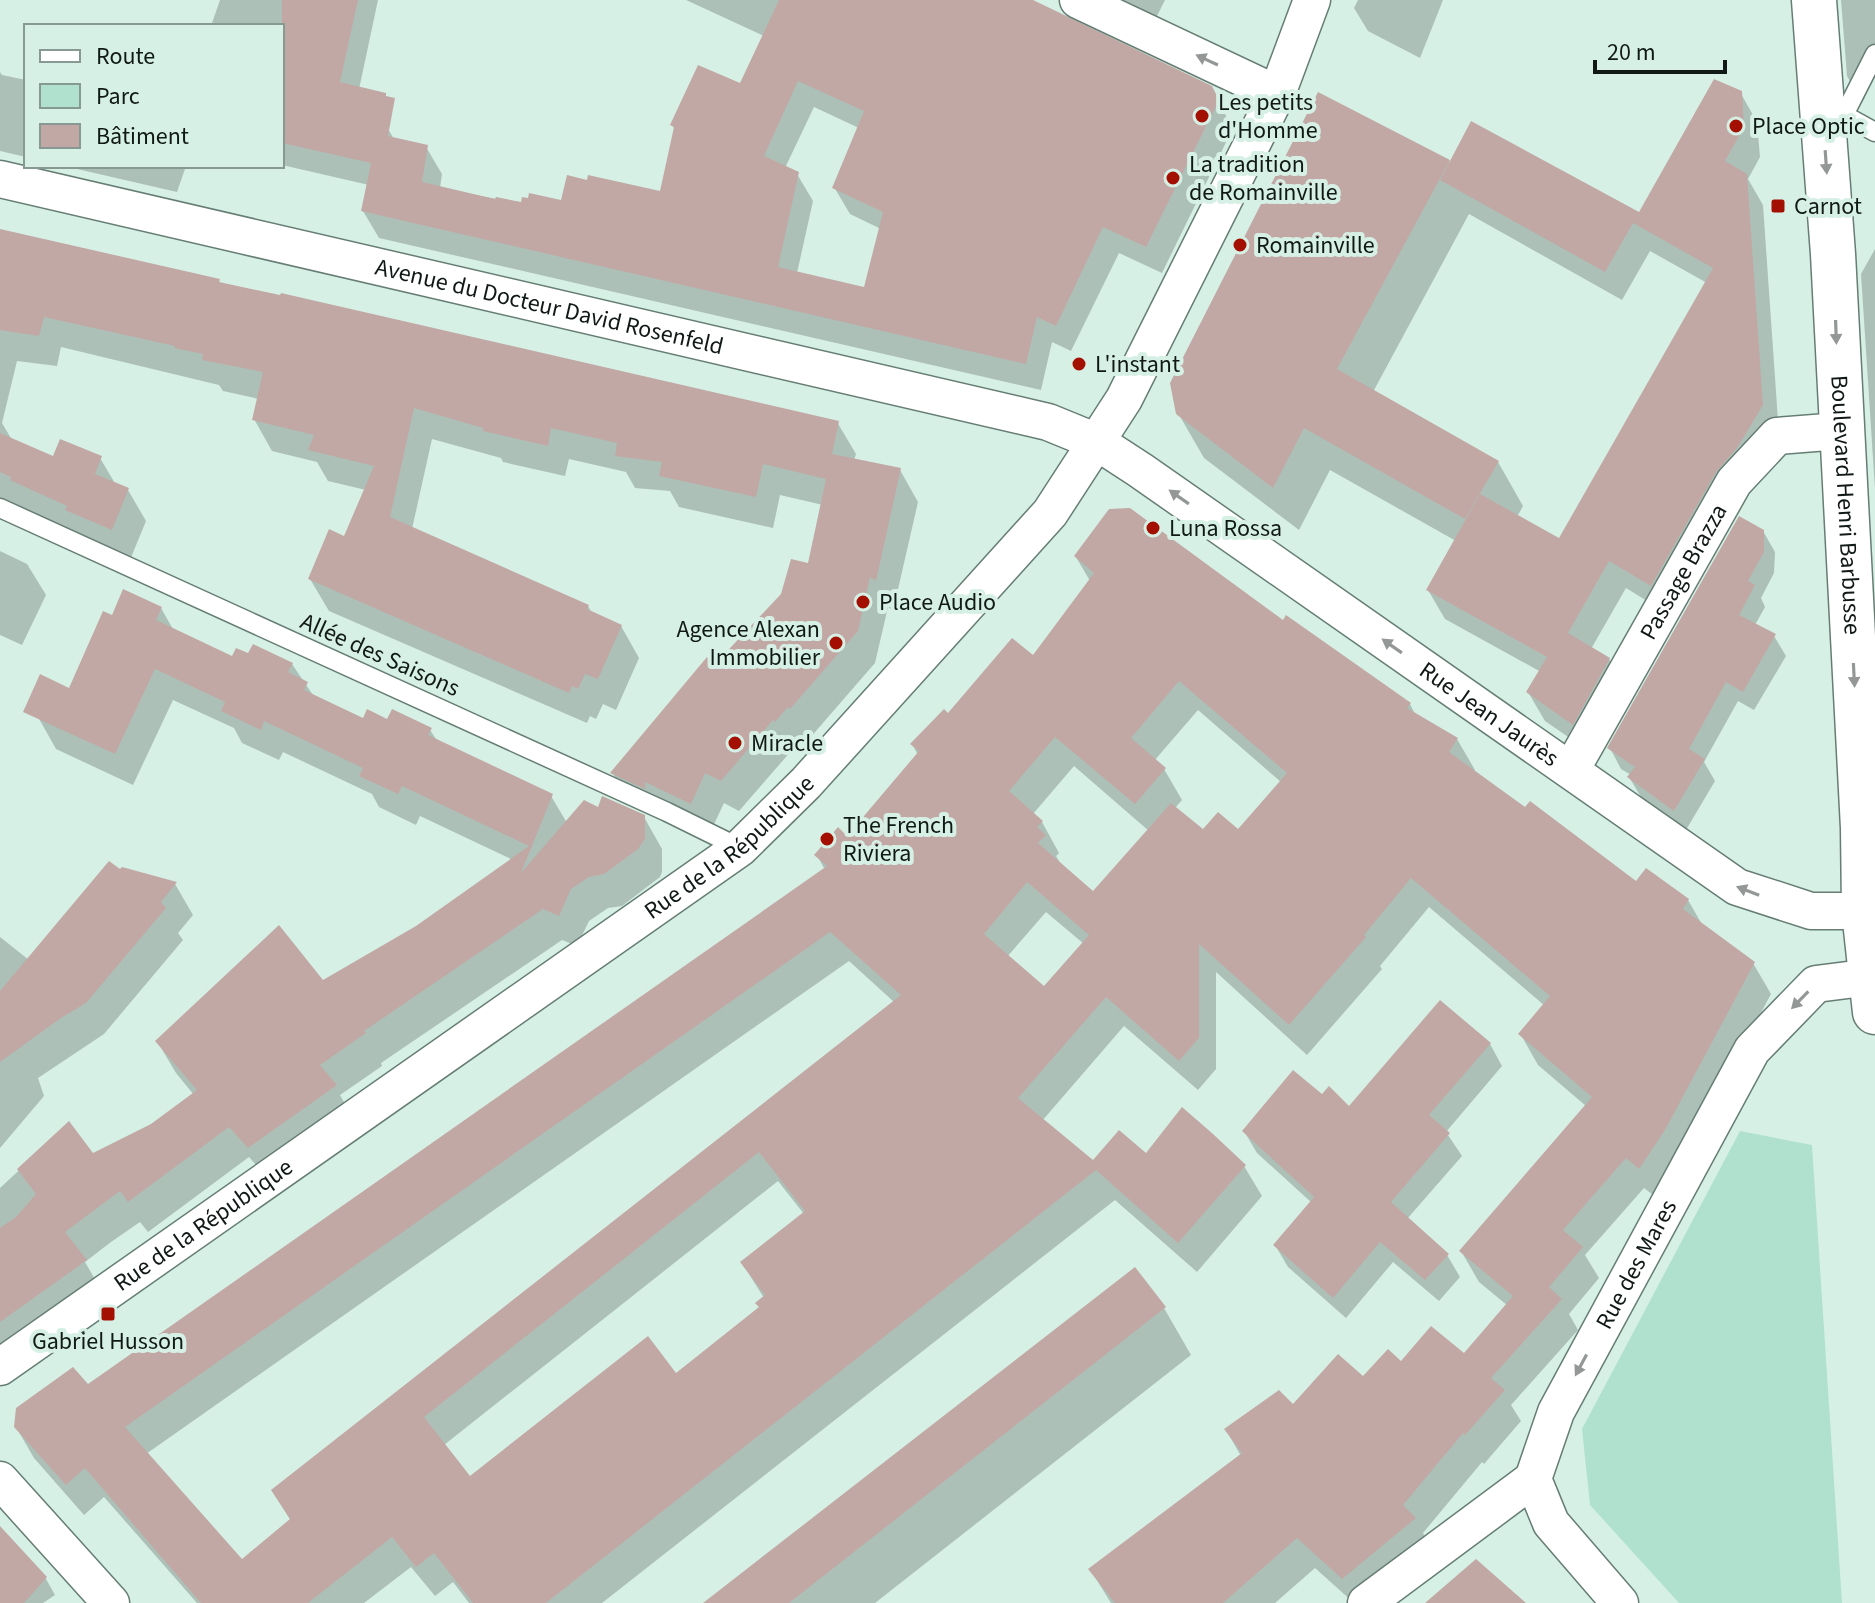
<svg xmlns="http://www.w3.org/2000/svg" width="1875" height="1603" font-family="'Source Sans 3',sans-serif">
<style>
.green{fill:#b0e1cf}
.shadow{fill:#0003;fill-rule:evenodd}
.building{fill:#c1a8a4;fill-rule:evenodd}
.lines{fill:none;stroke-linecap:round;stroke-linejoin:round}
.lane-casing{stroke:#667d74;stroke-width:21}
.street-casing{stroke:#667d74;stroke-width:39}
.secondary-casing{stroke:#667d74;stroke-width:47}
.lane{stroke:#fff;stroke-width:18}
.street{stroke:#fff;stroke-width:36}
.secondary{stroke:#fff;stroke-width:44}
.oneway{fill:#939896}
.poi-dot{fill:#a30f00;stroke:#d7f0e6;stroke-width:3}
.labels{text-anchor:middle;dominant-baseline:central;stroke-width:8;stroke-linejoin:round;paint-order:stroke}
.poi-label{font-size:24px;fill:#101915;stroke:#d7f0e6;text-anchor:start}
.street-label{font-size:24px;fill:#101915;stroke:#d7f0e6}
</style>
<rect width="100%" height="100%" fill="#d7f0e6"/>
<polygon class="green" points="1740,1131 1812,1145 1842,1603 1679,1603 1590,1505 1582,1429"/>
<g class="shadow">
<polygon points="220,0 378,0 358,94 282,72 282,26 211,26"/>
<path d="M 686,0 L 1028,0 L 1210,88 L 1233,128 L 1162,273 L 1119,253 L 1071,351 L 1052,342 L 1041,390 L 379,238 L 363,211 L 369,185 L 282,165 L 282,107 L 388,129 L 394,139 L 426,147 L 442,174 L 440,188 L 522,204 L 661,194 L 675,130 L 672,125 L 741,86 L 764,36 ZM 814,107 L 859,128 L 834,187 L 850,214 L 881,229 L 865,289 L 797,273 L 813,201 L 797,174 L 785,168 Z"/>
<polygon points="1106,0 1165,0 1152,26"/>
<polygon points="1358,0 1443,0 1420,58 1368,31 1354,8"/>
<polygon points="1841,0 1875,0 1875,76 1862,103 1847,76"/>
<polygon points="0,72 2,75 26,80 26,157 0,151"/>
<path d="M 1740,92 L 1757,122 L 1760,157 L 1748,179 L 1763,205 L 1779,435 L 1668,614 L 1626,588 L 1591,649 L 1609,659 L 1626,688 L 1590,752 L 1545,721 L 1528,692 L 1541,672 L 1445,619 L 1428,590 L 1456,541 L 1330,470 L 1299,530 L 1204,458 L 1178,413 L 1449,161 L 1450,164 L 1639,215 ZM 1469,214 L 1622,300 L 1650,251 L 1707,283 L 1559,540 L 1517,517 L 1523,506 L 1498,462 L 1373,392 Z"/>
<polygon points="64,166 186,166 177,192"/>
<polygon points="0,230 219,281 221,284 837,422 856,454 854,460 900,470 918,502 893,611 888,607 875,663 809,739 807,738 794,752 792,750 739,811 724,803 709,835 630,804 612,772 613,770 708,660 716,667 810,566 823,505 780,495 773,528 679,507 670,491 635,488 626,472 569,459 565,476 503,462 501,458 432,439 412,529 588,606 592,613 621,626 639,658 616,710 603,704 596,719 590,716 587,723 329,611 310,579 345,538 366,490 328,481 317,462 272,451 254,419 259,399 223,391 219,385 61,347 57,366 17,361 2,423 12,440 54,458 100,458 116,485 128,490 146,521 130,560 85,542 81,535 8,502 0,520"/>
<polygon points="1875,249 1875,489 1861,274"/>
<polygon points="1763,531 1775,552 1774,573 1761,598 1765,607 1755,625 1774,636 1786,656 1754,710 1738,701 1704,762 1715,781 1686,830 1641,797 1629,777 1631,775 1621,769 1610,748"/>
<polygon points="0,551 27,564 46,595 22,645 0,635"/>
<path d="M 1076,557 L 1283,623 L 1410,704 L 1416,716 L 1457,739 L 1475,770 L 1473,772 L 1637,884 L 1688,900 L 1703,926 L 1753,963 L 1771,994 L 1682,1161 L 1657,1198 L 1644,1188 L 1585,1255 L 1599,1278 L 1569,1314 L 1578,1330 L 1511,1405 L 1521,1421 L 1484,1464 L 1482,1462 L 1423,1533 L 1432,1549 L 1354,1603 L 1315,1568 L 1275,1603 L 1111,1603 L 1090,1569 L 1241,1456 L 1226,1430 L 1401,1364 L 1465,1355 L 1508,1306 L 1479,1282 L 1461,1251 L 1586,1106 L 1538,1065 L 1521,1035 L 1545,1006 L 1429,907 L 1380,966 L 1382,969 L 1307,1055 L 1216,972 L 1216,1069 L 1198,1090 L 1124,1026 L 1042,1121 L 1093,1163 L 1146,1156 L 1244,1166 L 1262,1196 L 1197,1272 L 1115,1200 L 602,1603 L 469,1603 L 453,1582 L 435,1596 L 411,1567 L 364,1603 L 197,1603 L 104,1497 L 84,1515 L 34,1458 L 16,1427 L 88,1387 L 825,870 L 817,855 L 848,839 L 918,755 L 912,744 L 948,716 L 1033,658 L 1090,581 ZM 1198,710 L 1281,782 L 1239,832 L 1204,832 L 1175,808 L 1182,800 L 1164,769 L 1154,761 ZM 1074,766 L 1149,831 L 1094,894 L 1062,866 L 1056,856 L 1059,853 L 1042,822 L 1033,814 ZM 1046,912 L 1084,944 L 1044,988 L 1007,957 ZM 849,961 L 894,1002 L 273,1491 L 291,1521 L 242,1562 L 146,1454 ZM 778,1181 L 804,1214 L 742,1263 L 764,1298 L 761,1308 L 675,1375 L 470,1479 L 444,1445 Z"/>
<polygon points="161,608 174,631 233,659 292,664 315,698 364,721 388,722 430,730 438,742 551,796 567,823 600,810 644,817 662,849 662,872 660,877 622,906 608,908 589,921 577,946 562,940 381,1063 382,1066 340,1095 353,1118 268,1179 249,1157 148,1232 140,1222 111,1242 85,1262 103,1293 0,1355 0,1188 69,1124 92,1156 152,1125 194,1095 176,1073 157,1041 323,983 417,928 513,860 420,816 416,825 379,807 372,794 283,752 279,760 242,743 234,728 173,700 133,785 56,749 38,717 70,690 113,617"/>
<polygon points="120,872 175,884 193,915 178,933 183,940 104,1034 38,1078 44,1096 0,1148 0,937 29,960"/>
<polygon points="1490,1044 1502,1066 1446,1132 1462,1156 1407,1219 1447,1255 1460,1277 1439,1301 1393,1262 1346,1318 1288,1267 1275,1245 1312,1203 1257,1153 1244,1131 1322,1097 1349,1109"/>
<polygon points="1164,1308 1191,1355 875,1603 707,1603"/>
<polygon points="0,1529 46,1579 55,1595 43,1603 0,1603"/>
</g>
<g class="building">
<path d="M 282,0 L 358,0 L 340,82 L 386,93 L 386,96 L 395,98 L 388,136 L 428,145 L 422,182 L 495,199 L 496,197 L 521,202 L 522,197 L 528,198 L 529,193 L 561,200 L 567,175 L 587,180 L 588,175 L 660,191 L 674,127 L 670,125 L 698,65 L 740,83 L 779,0 L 1033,0 L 1212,86 L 1219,100 L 1146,247 L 1103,227 L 1056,326 L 1037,317 L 1026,364 L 361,211 L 371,163 L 282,143 ZM 798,81 L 864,111 L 832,188 L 883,212 L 864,287 L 778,267 L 799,172 L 764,156 Z"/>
<polygon points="1714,79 1742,91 1744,127 1725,161 1747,174 1763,405 1737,448 1716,472 1651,586 1609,561 1568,633 1610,658 1573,725 1526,692 1547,657 1426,590 1480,494 1559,538 1713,268 1633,223 1605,272 1440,180 1471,121 1639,212"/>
<polygon points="1318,92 1450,160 1337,369 1499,461 1465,519 1304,428 1273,488 1176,414 1170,383"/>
<polygon points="0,229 220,279 219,282 280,295 281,293 839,421 832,454 901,468 876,581 870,577 858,631 790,709 788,707 775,722 773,720 721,781 705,773 691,804 645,782 645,789 610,773 707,657 715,664 781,594 791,559 808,563 826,479 763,464 756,497 659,476 662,462 615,456 617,443 551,428 548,446 483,431 483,428 414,408 390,517 589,605 587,609 622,625 598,679 585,674 578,689 572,686 569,693 308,579 329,529 344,536 374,466 308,450 314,435 252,420 263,372 202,360 203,354 174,348 175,346 44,317 39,336 0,330"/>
<polygon points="0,433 53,456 60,439 102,456 95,474 129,488 112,530 65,510 67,506 10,480 11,477 0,472"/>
<path d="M 1130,508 L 1283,620 L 1286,615 L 1411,703 L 1407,708 L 1458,738 L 1449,752 L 1525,807 L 1530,801 L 1636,881 L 1646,868 L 1689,899 L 1683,909 L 1755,962 L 1665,1130 L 1639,1169 L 1626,1158 L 1563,1230 L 1583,1247 L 1549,1287 L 1562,1299 L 1491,1378 L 1505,1390 L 1465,1435 L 1463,1433 L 1403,1505 L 1416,1518 L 1342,1579 L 1297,1538 L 1223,1603 L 1115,1603 L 1088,1569 L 1242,1453 L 1224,1429 L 1279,1390 L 1293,1404 L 1338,1354 L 1363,1376 L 1388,1349 L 1401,1361 L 1431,1326 L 1464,1353 L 1513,1296 L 1459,1251 L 1592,1097 L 1518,1034 L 1550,996 L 1411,878 L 1364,935 L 1366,937 L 1289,1025 L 1199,944 L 1199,1038 L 1179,1061 L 1106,997 L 1018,1098 L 1093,1160 L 1119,1130 L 1146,1153 L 1182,1107 L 1213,1134 L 1246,1165 L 1178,1243 L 1096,1170 L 546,1603 L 473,1603 L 434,1553 L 416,1567 L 392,1537 L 308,1603 L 201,1603 L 85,1468 L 66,1485 L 14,1427 L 16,1408 L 73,1367 L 88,1384 L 827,866 L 814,855 L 838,827 L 847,836 L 919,751 L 910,744 L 944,709 L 948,713 L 1012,638 L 1033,655 L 1094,573 L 1074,556 L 1109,509 ZM 1179,681 L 1287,773 L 1238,829 L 1218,812 L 1203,829 L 1171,803 L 1093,891 L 1038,843 L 1046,835 L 1037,827 L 1043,821 L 1009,791 L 1055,737 L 1135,804 L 1166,768 L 1131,738 ZM 1027,882 L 1089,935 L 1044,986 L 984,934 ZM 830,932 L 901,995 L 271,1490 L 290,1519 L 242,1559 L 125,1427 ZM 759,1152 L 805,1211 L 740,1262 L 765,1295 L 755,1303 L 759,1307 L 676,1373 L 648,1336 L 470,1476 L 424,1417 Z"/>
<polygon points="1739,516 1764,530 1764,552 1748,581 1755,585 1739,615 1776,634 1743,692 1726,682 1689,749 1705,759 1674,811 1627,777 1635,767 1607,748"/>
<polygon points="123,589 162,607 156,620 232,656 236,648 248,653 253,644 293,663 288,672 308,682 304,690 363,718 367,709 387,719 392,709 432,728 428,735 553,794 521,873 584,800 598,807 602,796 645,815 645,839 638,849 604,874 589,877 571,889 559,916 543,909 364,1031 366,1033 320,1065 337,1085 248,1148 229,1127 128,1202 120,1191 93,1211 65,1232 87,1260 0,1322 0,1228 16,1217 36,1194 17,1169 69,1121 93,1153 151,1124 197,1090 155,1041 279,925 323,980 416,926 529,846 402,786 398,794 359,776 363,768 264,721 261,730 221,711 225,702 155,669 115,754 23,712 40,674 69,688 103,611 112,615"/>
<polygon points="109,861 120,869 122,867 177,882 161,902 166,908 86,1003 61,1018 0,1062 0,991"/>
<polygon points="1440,1000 1491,1043 1429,1115 1450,1133 1391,1202 1449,1254 1425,1280 1380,1242 1333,1298 1273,1245 1314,1197 1242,1131 1293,1070 1322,1094 1329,1086 1349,1106"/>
<polygon points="1135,1267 1166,1307 789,1603 703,1603"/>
<polygon points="0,1526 47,1577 24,1603 0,1603"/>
<polygon points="1476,1559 1526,1603 1425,1603"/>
</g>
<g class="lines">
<defs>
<g id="lane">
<polyline points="1824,109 1844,115 1875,54"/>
<polyline points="1844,115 1875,132"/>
<polyline points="0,508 667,812 740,848"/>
</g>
<g id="street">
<polyline points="1078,0 1277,94"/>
<path id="s1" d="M 0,179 L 1048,422 L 1097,442 L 1140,470 L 1737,887 L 1811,911 L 1864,911 L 1871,936"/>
<path id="s2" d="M 1571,770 L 1734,482 L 1777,436 L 1840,431"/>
<path id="s3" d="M 0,1367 L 740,848 L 806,783 L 1050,513 L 1124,399 L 1277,94 L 1312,0"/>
<polyline points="0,1480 111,1603"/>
<polyline points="1366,1603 1533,1479"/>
<path id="s4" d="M 1620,1603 L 1551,1523 L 1533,1479 L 1556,1412 L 1752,1050 L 1816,984 L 1871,977"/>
</g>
<g id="secondary">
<path id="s5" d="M 1814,0 L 1833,254 L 1863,828 L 1864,911 L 1875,1012"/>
</g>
</defs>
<use href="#lane" class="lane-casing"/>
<use href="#street" class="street-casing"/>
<use href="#secondary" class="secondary-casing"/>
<use href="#lane" class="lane"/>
<use href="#street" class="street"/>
<use href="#secondary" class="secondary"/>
</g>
<defs><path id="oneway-solid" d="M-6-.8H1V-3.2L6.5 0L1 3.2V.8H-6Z" transform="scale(2)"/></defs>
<g class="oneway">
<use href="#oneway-solid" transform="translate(1207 60) rotate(-155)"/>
<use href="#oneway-solid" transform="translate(1826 162) rotate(86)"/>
<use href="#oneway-solid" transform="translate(1836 332) rotate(88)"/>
<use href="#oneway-solid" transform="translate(1179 497) rotate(-145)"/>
<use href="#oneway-solid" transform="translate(1392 646) rotate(-145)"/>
<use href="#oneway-solid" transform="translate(1854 675) rotate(87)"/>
<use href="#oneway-solid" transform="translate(1748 891) rotate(-159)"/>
<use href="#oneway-solid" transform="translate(1800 1000) rotate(134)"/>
<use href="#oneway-solid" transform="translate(1581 1365) rotate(118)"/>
</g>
<g class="poi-dot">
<circle cx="1202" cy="116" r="8"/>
<circle cx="1736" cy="126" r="8"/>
<circle cx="1173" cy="178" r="8"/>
<rect x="1770" y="198" width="16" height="16" rx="4"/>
<circle cx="1240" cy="245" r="8"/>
<circle cx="1079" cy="364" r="8"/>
<circle cx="1153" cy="528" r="8"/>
<circle cx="863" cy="602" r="8"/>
<circle cx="836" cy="643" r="8"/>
<circle cx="735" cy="743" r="8"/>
<circle cx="827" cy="839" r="8"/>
<rect x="100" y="1306" width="16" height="16" rx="4"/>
</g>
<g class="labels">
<g class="poi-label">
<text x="1218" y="102">Les petits<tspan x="1218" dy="28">d'Homme</tspan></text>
<text x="1752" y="126">Place Optic</text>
<text x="1189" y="164">La tradition<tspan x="1189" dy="28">de Romainville</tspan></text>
<text x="1794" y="206">Carnot</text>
<text x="1256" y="245">Romainville</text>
<text x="1095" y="364">L'instant</text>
<text x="1169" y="528">Luna Rossa</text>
<text x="879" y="602">Place Audio</text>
<text x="820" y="629" text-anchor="end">Agence Alexan<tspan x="820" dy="28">Immobilier</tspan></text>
<text x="751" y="743">Miracle</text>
<text x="843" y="825">The French<tspan x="843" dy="28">Riviera</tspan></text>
<text x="108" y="1341" text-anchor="middle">Gabriel Husson</text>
</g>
<g class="street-label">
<text stroke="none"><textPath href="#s1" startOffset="564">Avenue du Docteur David Rosenfeld</textPath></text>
<text stroke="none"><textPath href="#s5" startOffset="506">Boulevard Henri Barbusse</textPath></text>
<text stroke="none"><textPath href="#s2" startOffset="228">Passage Brazza</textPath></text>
<text transform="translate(380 655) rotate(24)">Allée des Saisons</text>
<text stroke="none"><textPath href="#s1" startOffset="1606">Rue Jean Jaurès</textPath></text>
<text stroke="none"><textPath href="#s3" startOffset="896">Rue de la République</textPath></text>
<text stroke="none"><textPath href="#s3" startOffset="248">Rue de la République</textPath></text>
<text stroke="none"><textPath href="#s4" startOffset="392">Rue des Mares</textPath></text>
</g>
</g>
<rect x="24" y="24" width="260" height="144" fill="#d7f0e6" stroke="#879a92" stroke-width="2"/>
<rect x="40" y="50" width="40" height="12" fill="#ffffff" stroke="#879a92" stroke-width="2"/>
<text x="96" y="64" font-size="24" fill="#101915">Route</text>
<rect x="40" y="84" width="40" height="24" fill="#b0e1cf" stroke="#879a92" stroke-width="2"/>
<text x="96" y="104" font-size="24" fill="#101915">Parc</text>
<rect x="40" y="124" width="40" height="24" fill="#c1a8a4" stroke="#879a92" stroke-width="2"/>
<text x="96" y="144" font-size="24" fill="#101915">Bâtiment</text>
<path d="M1595 60v12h130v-12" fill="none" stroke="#101915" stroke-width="4"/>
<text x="1607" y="60" font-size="24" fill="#101915" stroke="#d7f0e6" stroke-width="6" paint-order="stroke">20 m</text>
</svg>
